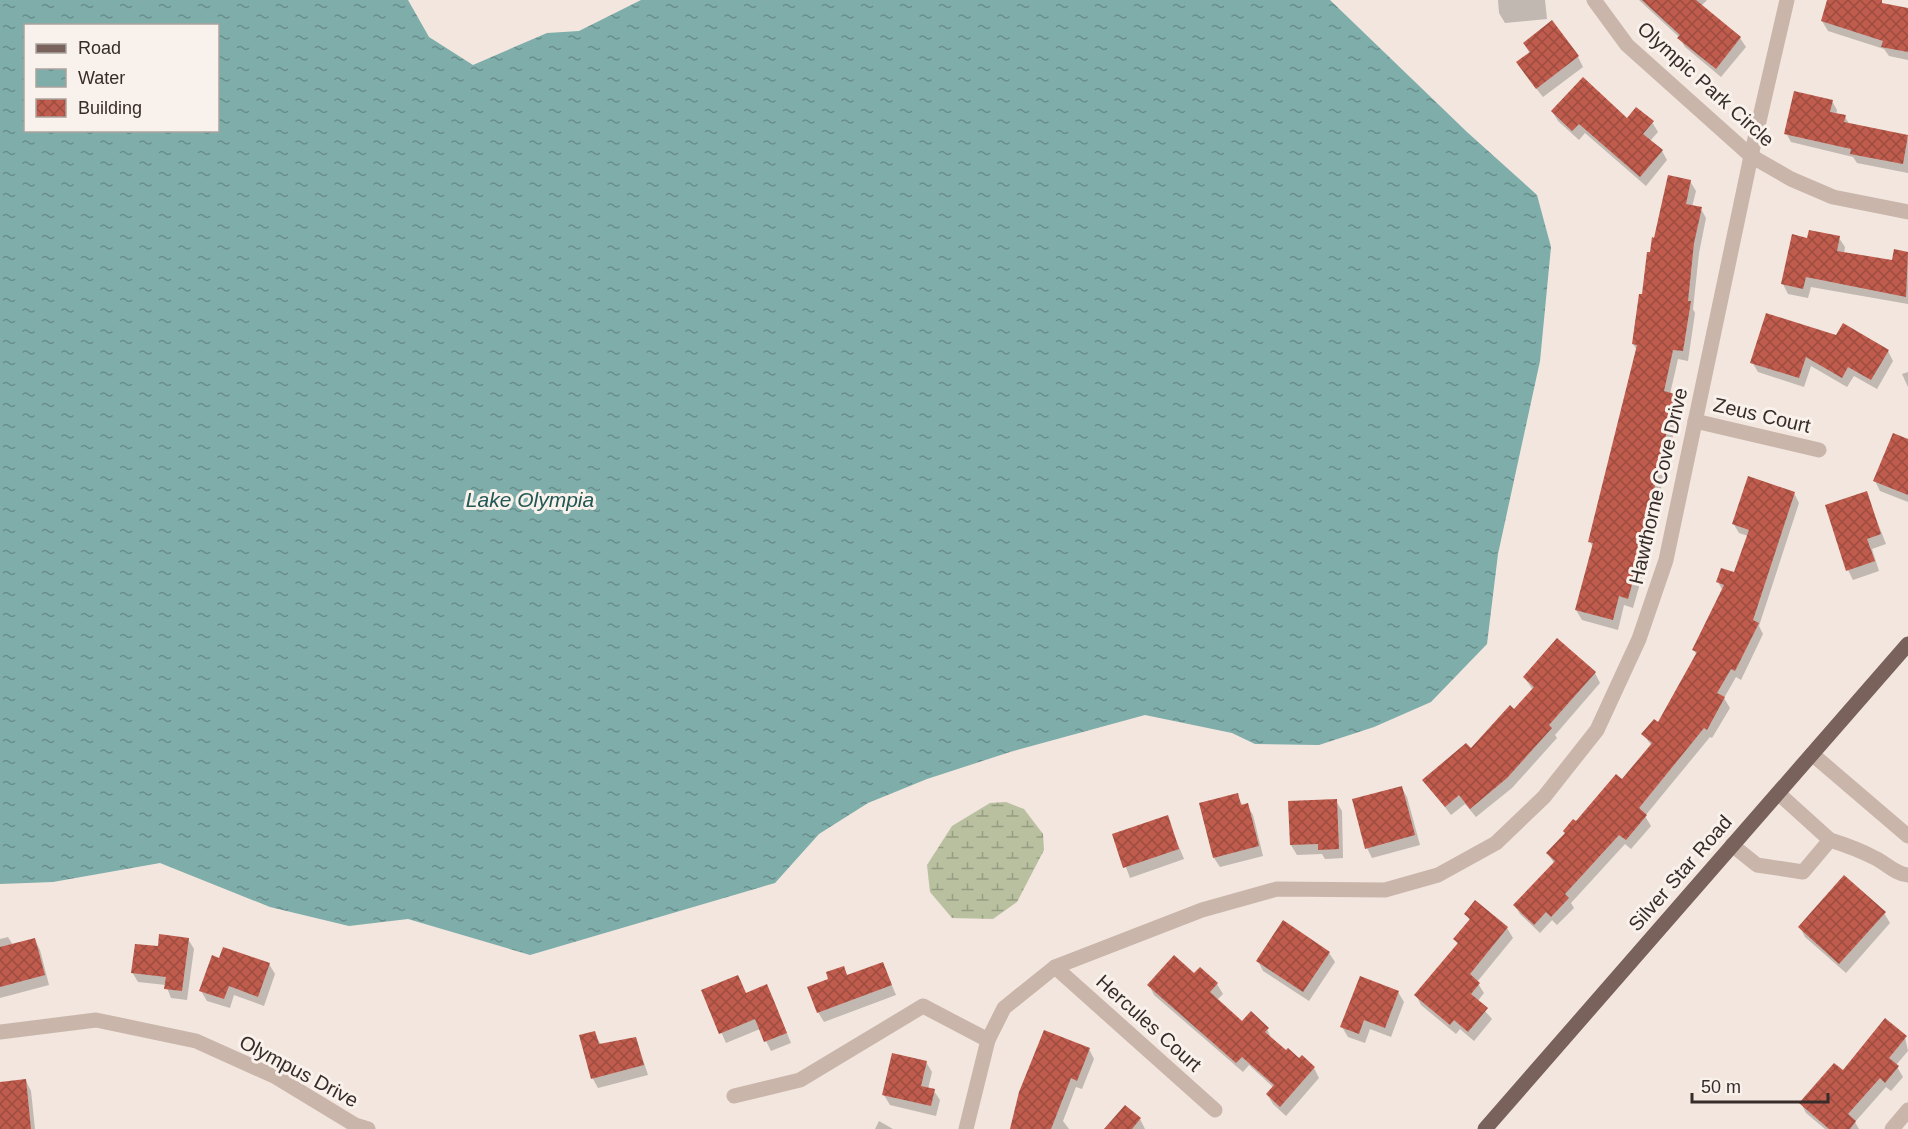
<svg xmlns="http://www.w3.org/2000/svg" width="1908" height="1129" font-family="Helvetica,sans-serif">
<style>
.wetland{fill:url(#wetland-marsh)}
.water{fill:url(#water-ripples);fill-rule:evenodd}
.shadow{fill:#0003}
.building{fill:url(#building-cross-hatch)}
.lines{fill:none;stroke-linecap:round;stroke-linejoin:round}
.minor{stroke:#c9b5aa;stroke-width:15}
.major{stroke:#78625b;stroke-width:15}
.labels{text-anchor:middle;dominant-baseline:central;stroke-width:6;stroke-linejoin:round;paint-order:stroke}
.street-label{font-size:20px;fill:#372c2a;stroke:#f9f1eb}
.water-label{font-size:21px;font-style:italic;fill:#215754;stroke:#f9f1eb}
</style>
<defs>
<pattern id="wetland-marsh" width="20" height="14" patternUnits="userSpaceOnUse" patternTransform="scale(1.5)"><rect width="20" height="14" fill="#b9c09f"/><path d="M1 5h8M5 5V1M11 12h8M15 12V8" fill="none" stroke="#979c82"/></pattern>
<pattern id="water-ripples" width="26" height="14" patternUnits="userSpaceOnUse" patternTransform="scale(1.5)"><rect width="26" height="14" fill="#7eadaa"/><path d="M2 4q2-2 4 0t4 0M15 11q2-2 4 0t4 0" fill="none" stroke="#688d8b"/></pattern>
<pattern id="building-cross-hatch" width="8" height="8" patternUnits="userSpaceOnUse" patternTransform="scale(1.5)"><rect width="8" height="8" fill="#c05c4d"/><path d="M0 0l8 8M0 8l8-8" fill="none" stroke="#9d4c40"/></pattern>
</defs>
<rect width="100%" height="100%" fill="#f2e6de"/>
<polygon class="wetland" points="1006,802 1024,809 1043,834 1044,850 1017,902 993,919 952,918 930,892 927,865 952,826 990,803"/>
<path class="water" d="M 0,0 L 408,0 L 429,37 L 473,65 L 547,33 L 579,31 L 641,0 L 1330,0 L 1467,132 L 1537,195 L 1551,247 L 1540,361 L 1498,554 L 1487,644 L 1431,702 L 1374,727 L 1319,745 L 1255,744 L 1232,733 L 1145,715 L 1010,752 L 927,779 L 868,803 L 819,834 L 775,883 L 530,955 L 408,919 L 349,926 L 270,907 L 160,863 L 53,882 L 0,884 ZM 26,26 L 218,26 L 218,130 L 26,130 Z"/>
<g class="shadow">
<polygon points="1498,0 1545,0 1547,19 1505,23 1499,13"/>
<polygon points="1639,0 1707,0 1701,6 1740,38 1746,47 1721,77 1685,47 1679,37"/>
<polygon points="1829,0 1878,0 1884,5 1908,10 1908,60 1889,56 1884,49 1828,31 1822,21"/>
<polygon points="1524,43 1578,57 1583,67 1543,97 1524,73 1530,54"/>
<polygon points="1832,101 1837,110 1836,115 1845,117 1850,125 1908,138 1908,173 1857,163 1853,157 1791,142 1786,133"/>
<polygon points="1552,111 1652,122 1658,132 1650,141 1662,151 1667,160 1646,186 1585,133 1579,140 1558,121"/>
<polygon points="1690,181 1696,191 1692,207 1701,209 1706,218 1699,253 1693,309 1695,313 1688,361 1678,359 1670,394 1674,395 1680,405 1655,515 1658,520 1633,608 1624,605 1618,630 1582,620 1576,610 1593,548 1590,541 1637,350 1633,344 1651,254 1656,239"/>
<polygon points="1839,238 1845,247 1844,254 1893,262 1895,251 1908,254 1908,304 1811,287 1808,298 1788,294 1783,284 1808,239"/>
<polygon points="1767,315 1888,351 1893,361 1877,389 1854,376 1847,387 1811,366 1804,387 1758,372 1752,362"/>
<polygon points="1908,372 1908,387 1902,374"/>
<polygon points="1908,441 1908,502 1880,491 1875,481"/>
<polygon points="1794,493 1799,503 1759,626 1763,634 1741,680 1736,677 1724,698 1730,708 1712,738 1710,737 1645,816 1651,826 1631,849 1625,844 1571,903 1574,908 1557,925 1552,920 1540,933 1520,914 1515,905 1554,863 1548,854 1576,824 1622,781 1652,746 1643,734 1659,725 1697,656 1694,650 1723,591 1718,582 1735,574 1748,536 1739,533 1733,523"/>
<polygon points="1866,493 1886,544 1872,549 1879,571 1853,580 1848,570"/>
<polygon points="1595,673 1600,683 1555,735 1557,738 1512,788 1476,817 1465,804 1451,815 1424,780 1471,750 1514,711 1533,690 1524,677"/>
<polygon points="1401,787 1407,797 1420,845 1372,858 1367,848"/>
<polygon points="1237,795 1243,806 1247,805 1253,815 1263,856 1220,867 1214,858"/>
<polygon points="1336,801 1342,811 1343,858 1325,859 1322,854 1297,855 1291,845"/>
<polygon points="1167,817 1184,859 1130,878 1114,835"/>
<polygon points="1476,902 1507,928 1513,938 1477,982 1484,993 1477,1002 1492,1019 1474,1041 1460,1029 1456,1034 1421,1005 1416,995 1458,945 1455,939 1470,921 1466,914"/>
<polygon points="1884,913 1890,923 1846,973 1805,937 1800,927"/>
<polygon points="8,937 13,945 35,940 40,950 49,985 0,998 0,939"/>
<polygon points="188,939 194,949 187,1000 171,998 166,985 138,982 132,972 159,948"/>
<polygon points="1329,953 1335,962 1309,1001 1263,971 1258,961"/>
<polygon points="220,960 269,964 275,974 264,1006 234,995 230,1008 207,1001 201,991"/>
<polygon points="883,964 896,995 824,1022 818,1012 830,980 843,968 848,976"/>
<polygon points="1200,969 1217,984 1223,994 1217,1000 1242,1023 1267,1029 1272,1040 1286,1053 1314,1068 1319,1078 1286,1116 1273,1104 1267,1094 1273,1087 1249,1065 1243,1072 1154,995 1149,985 1194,976"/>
<polygon points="738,977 746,994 772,996 791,1043 771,1051 760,1029 726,1043 703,991"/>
<polygon points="1398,992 1404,1002 1391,1037 1370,1029 1365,1043 1348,1037 1342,1027"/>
<polygon points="594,1032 601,1045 636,1038 648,1075 598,1088 593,1079 581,1036"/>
<polygon points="1905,1037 1908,1051 1896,1065 1903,1077 1891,1091 1886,1087 1855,1122 1859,1129 1825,1129 1806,1113 1801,1103 1843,1073"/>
<polygon points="1089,1049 1094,1059 1082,1089 1076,1087 1063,1121 1069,1129 1012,1129"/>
<polygon points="926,1062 932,1072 928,1089 934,1091 940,1100 936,1116 890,1105 884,1095"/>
<polygon points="26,1081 31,1091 35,1129 0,1129 0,1084"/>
<polygon points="1140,1119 1145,1129 1106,1129"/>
<polygon points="879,1121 893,1129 875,1129"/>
</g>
<g class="building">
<polygon points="1642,0 1696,0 1741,37 1716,69 1677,38 1680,35"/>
<polygon points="1827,0 1882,0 1882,3 1908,8 1908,52 1881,47 1883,41 1821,21"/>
<polygon points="1552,20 1579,56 1536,89 1516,62 1530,52 1523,43"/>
<polygon points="1583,77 1627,118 1636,107 1654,121 1643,134 1663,150 1640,177 1579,124 1572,131 1551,111"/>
<polygon points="1794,91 1833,100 1830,112 1846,115 1844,122 1908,135 1903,164 1850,154 1851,149 1784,134"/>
<polygon points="1668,175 1691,180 1686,204 1702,207 1694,243 1688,301 1691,301 1683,351 1673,350 1664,391 1675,394 1650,508 1653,509 1628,599 1619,596 1613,620 1575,610 1593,543 1588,542 1637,345 1632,344 1639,294 1642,294 1647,252 1650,252 1652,237 1654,238"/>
<polygon points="1809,230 1840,236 1837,251 1892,260 1894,249 1908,252 1906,297 1806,277 1803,289 1781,284 1792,234 1807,238"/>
<polygon points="1766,313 1836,335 1843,323 1889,350 1871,380 1848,367 1842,378 1806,357 1799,378 1750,363"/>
<polygon points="1893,433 1908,439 1908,495 1873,481"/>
<polygon points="1748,476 1795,492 1753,620 1759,623 1735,671 1731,669 1717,693 1725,697 1707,730 1704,728 1639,808 1647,815 1626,840 1619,835 1565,894 1569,898 1551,917 1546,912 1534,925 1513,905 1555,861 1546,853 1565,833 1563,831 1573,819 1576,821 1616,774 1622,779 1652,743 1641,734 1654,719 1658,722 1697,652 1692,650 1724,585 1716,582 1721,568 1734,572 1749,530 1732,524"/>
<polygon points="1867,491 1881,534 1867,539 1875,561 1846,571 1825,505"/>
<polygon points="1557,638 1596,672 1549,725 1552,728 1507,778 1470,809 1459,795 1445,807 1422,780 1466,743 1471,748 1510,705 1514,709 1534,687 1523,677"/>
<polygon points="1402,786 1415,835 1365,849 1352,799"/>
<polygon points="1238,793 1241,805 1248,803 1259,846 1213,858 1199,803"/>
<polygon points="1337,799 1339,849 1318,850 1318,844 1290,845 1288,801"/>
<polygon points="1168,815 1179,849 1123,868 1112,834"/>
<polygon points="1844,875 1886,912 1839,964 1798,927"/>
<polygon points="1475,900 1508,927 1470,974 1480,983 1471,994 1488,1008 1468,1032 1454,1020 1450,1025 1414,995 1458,943 1453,939 1470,919 1464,914"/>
<polygon points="1283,920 1330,952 1303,992 1256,961"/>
<polygon points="159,934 189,938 182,991 164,989 166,977 131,973 135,944 158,946"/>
<polygon points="35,938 45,975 0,987 0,947"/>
<polygon points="223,947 270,963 258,997 229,986 224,999 199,991 212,955 219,958"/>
<polygon points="1174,955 1194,973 1200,967 1218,983 1210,992 1242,1021 1251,1011 1269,1028 1265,1032 1286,1050 1288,1048 1299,1058 1302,1055 1315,1067 1280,1107 1266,1094 1274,1085 1242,1057 1236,1063 1147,985"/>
<polygon points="883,962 892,985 817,1013 807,987 828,979 826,972 844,966 847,975"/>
<polygon points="738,975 746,993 767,984 787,1033 764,1042 755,1019 719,1034 701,990"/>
<polygon points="1360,976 1399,991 1385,1028 1364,1020 1359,1034 1340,1027"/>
<polygon points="1885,1018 1907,1036 1889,1058 1899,1066 1885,1083 1880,1078 1848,1114 1856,1121 1850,1129 1829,1129 1799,1103 1834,1063 1843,1070"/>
<polygon points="1044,1030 1090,1048 1077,1081 1071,1078 1051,1129 1010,1129 1019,1092"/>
<polygon points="595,1031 599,1044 636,1037 644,1065 591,1079 579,1035"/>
<polygon points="892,1053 927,1061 921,1086 935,1089 931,1106 882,1095"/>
<polygon points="26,1079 31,1129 0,1129 0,1082"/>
<polygon points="1125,1105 1141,1118 1132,1129 1104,1129"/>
</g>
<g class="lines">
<g class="minor">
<polyline points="1594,0 1627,45 1751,156 1791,179 1833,197 1908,212"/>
<polyline points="1695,421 1819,450"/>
<polyline points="1812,754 1908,836"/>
<path d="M 1830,840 C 1846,845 1860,850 1875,858 C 1886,863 1895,874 1908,875"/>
<polyline points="1732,845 1757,865 1803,872 1830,840 1778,793"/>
<polyline points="1055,967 1215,1110"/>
<polyline points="0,1032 96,1020 196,1041 276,1077 355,1125 368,1129"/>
<polyline points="734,1096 800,1080 923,1006 988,1040"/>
<polyline points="966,1129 988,1040 1004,1008 1055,967 1202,910 1277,889 1385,890 1438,875 1496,843 1544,797 1597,730 1639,639 1666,560 1751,156 1787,0"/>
<polyline points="1892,1129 1908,1110"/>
</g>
<polyline class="major" points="1485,1129 1908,644"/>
</g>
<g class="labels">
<g class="street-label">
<text transform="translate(1706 84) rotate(42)">Olympic Park Circle</text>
<text transform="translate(1762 415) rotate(13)">Zeus Court</text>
<text transform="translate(1658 486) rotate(-77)">Hawthorne Cove Drive</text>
<text transform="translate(1680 873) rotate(-49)">Silver Star Road</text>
<text transform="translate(1149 1023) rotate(42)">Hercules Court</text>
<text transform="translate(299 1071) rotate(28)">Olympus Drive</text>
</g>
<g class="water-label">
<text x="530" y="499">Lake Olympia</text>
</g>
</g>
<rect x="24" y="24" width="195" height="108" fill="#f9f1eb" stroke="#aba29e" stroke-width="1.5"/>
<rect x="36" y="44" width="30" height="9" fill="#78625b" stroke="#aba29e" stroke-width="1.5"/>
<text x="78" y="54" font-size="18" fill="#372c2a">Road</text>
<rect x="36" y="69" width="30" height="18" fill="url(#water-ripples)" stroke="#aba29e" stroke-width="1.5"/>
<text x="78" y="84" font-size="18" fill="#372c2a">Water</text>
<rect x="36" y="99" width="30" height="18" fill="url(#building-cross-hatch)" stroke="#aba29e" stroke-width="1.5"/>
<text x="78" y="114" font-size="18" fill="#372c2a">Building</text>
<path d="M1692 1093v9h136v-9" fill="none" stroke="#372c2a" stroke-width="3"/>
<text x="1701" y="1093" font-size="18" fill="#372c2a" stroke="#f9f1eb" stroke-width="4.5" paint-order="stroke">50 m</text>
</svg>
